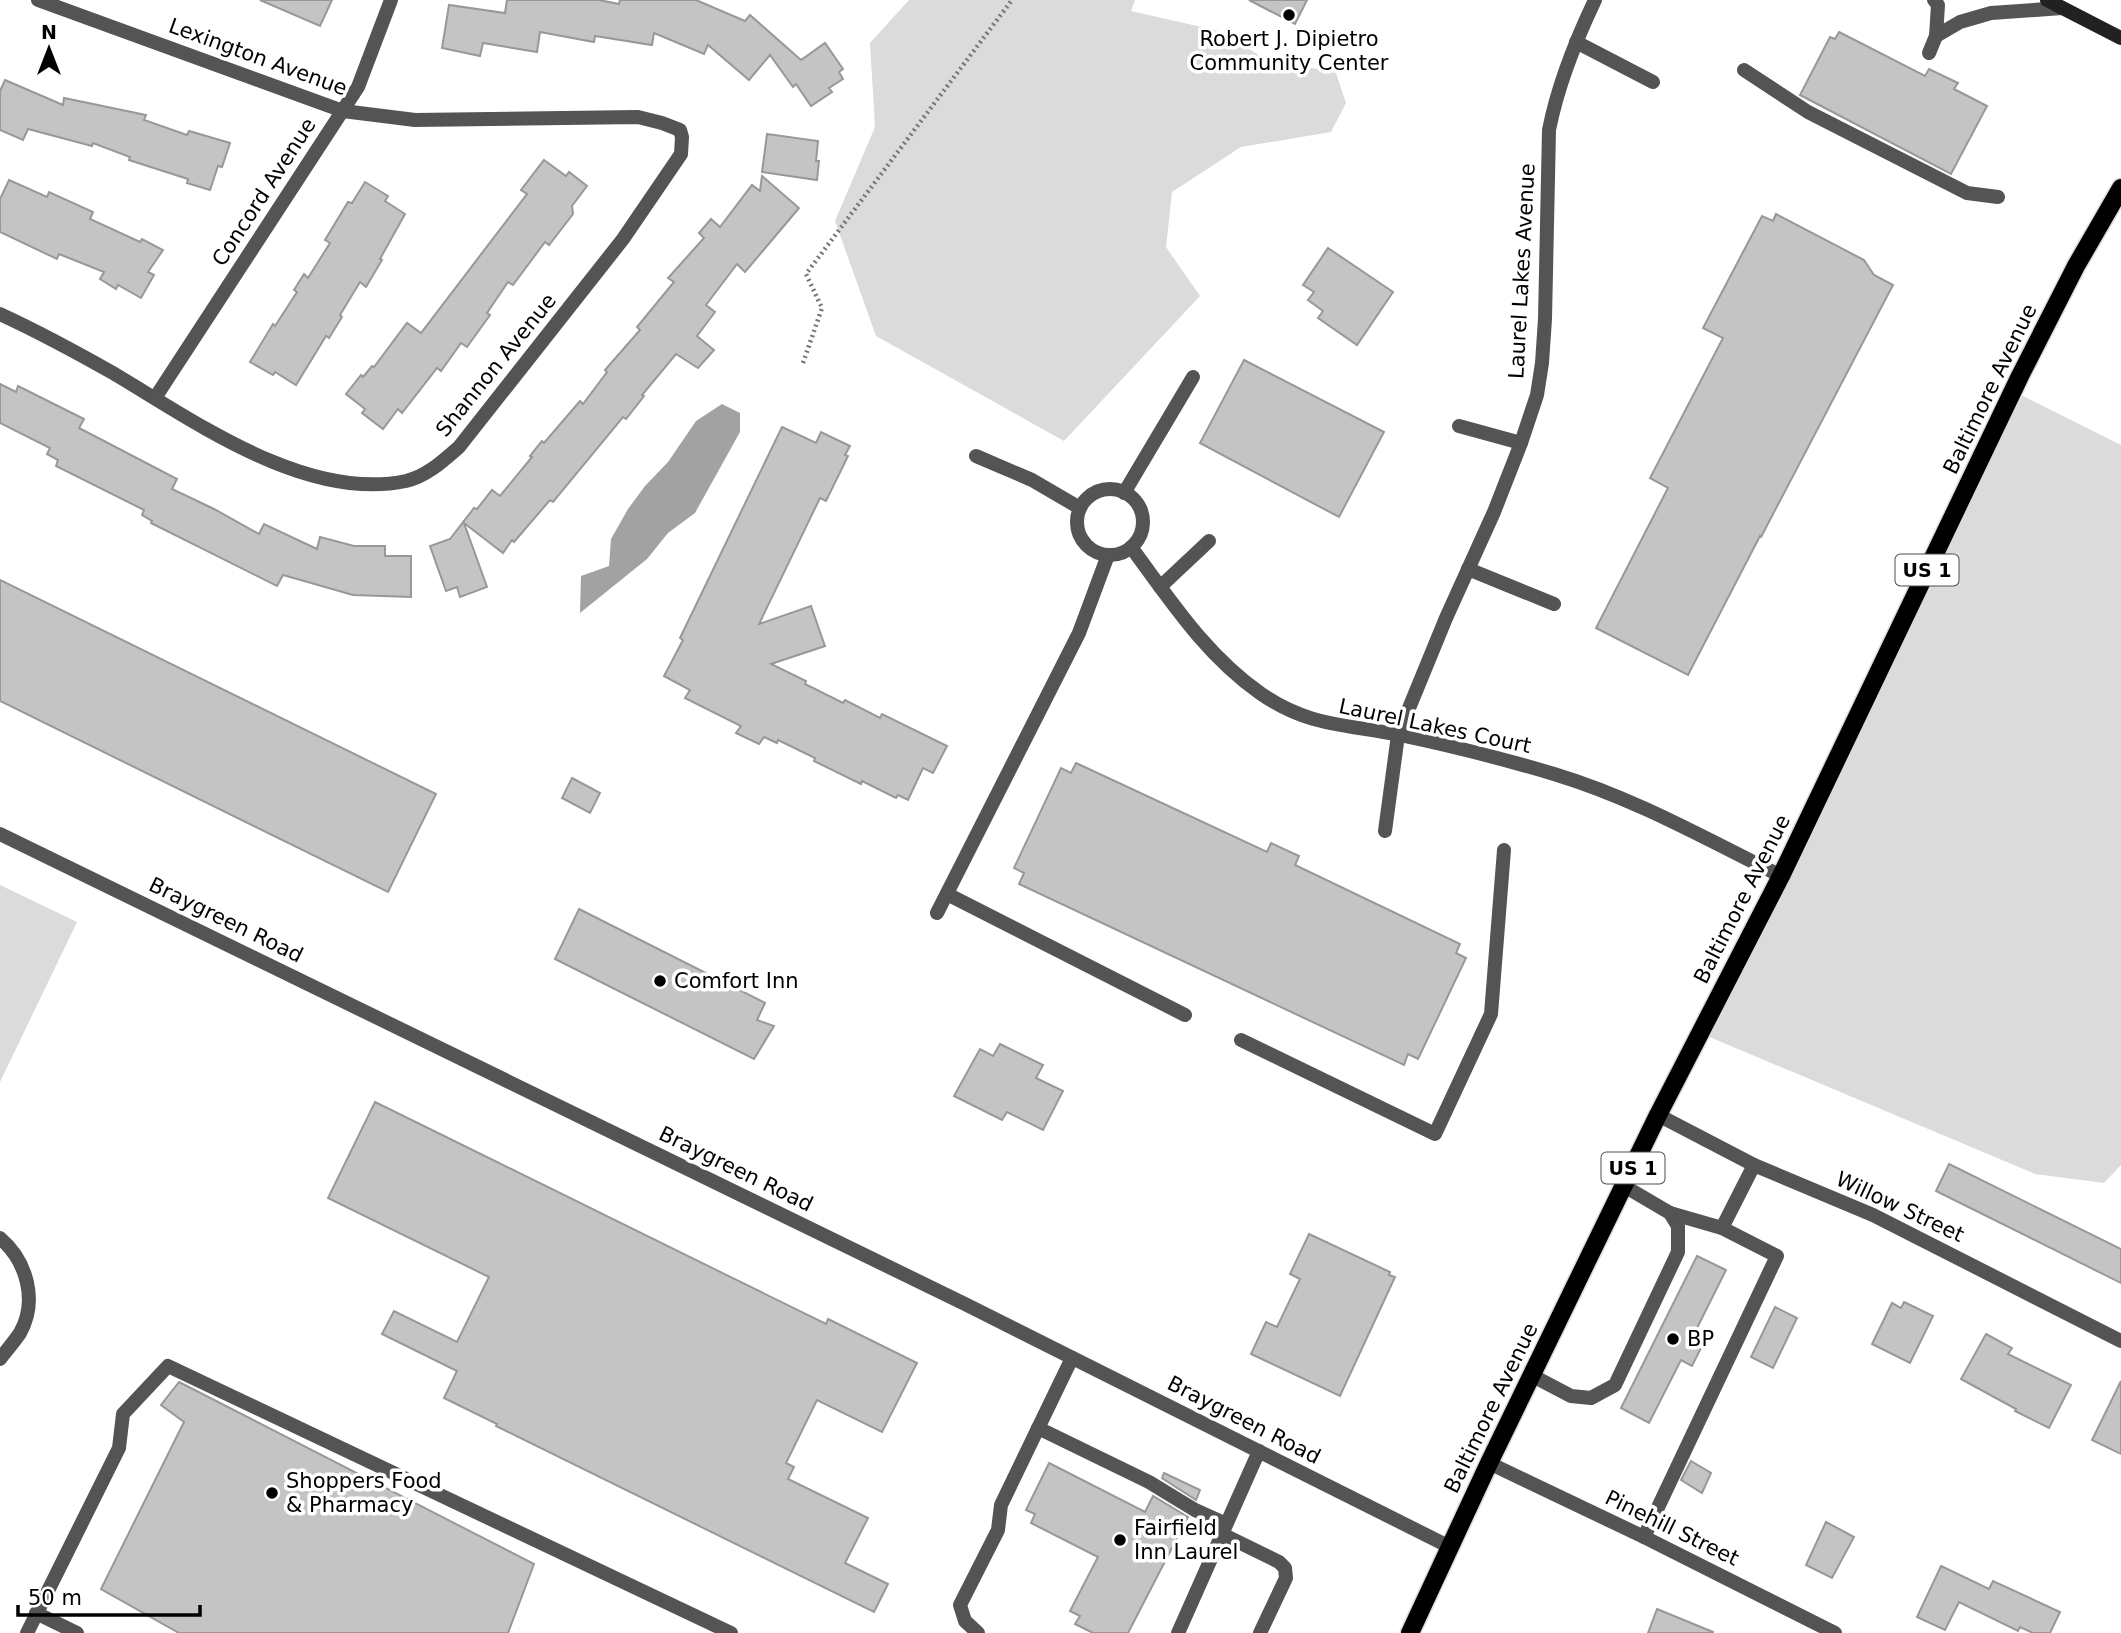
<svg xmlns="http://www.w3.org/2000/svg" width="2121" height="1633" font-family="'DejaVu Sans',sans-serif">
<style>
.green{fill:#dbdbdb}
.water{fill:#a2a2a2}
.building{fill:#c4c4c4;stroke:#989898;stroke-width:2}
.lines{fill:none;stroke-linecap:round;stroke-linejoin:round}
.primary-casing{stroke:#dbdbdb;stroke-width:21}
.path{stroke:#767676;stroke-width:4.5;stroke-dasharray:2 3.5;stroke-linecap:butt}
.lane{stroke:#545454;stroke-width:14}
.street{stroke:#545454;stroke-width:14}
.secondary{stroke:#212121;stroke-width:14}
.primary{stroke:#000;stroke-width:18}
.poi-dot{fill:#000;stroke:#fff;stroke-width:2.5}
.labels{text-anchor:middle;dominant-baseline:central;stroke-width:7;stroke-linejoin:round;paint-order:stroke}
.shield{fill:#fff;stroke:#4c4c4c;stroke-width:2}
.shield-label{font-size:19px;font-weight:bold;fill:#000}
.poi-label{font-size:21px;fill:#000;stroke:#fff;text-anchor:start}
.street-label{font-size:21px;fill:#000;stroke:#fff}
</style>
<rect width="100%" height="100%" fill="#fff"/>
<g class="green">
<polygon points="909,0 1135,0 1131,11 1219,31 1282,69 1308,67 1336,73 1346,103 1331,132 1241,147 1172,192 1166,247 1200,296 1064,441 876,336 835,221 875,127 870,43"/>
<polygon points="2013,391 2121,445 2121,1165 2104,1183 2035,1174 1700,1033"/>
<polygon points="0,885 77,922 0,1082"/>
</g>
<polygon class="water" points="722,404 740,413 740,432 695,513 668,533 647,559 580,613 581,576 609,566 611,539 628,509 645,486 668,462 696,421"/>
<g class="building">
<polygon points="260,0 332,0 320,26"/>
<polygon points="507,0 599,0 619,4 620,0 696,0 745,21 750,15 801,60 825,43 843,69 839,72 843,79 829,88 832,92 811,106 796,84 793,87 770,55 749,80 708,45 704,54 654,33 652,45 595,36 594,42 540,32 537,52 483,43 480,56 442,48 449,5 505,13"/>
<polygon points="1249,0 1307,0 1295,24"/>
<polygon points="1839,32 1925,76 1929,69 1958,83 1954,89 1987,106 1951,174 1800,95 1830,37 1835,39"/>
<polygon points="5,80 63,105 64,98 146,115 144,120 187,135 189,131 230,143 222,167 218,166 210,190 187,183 188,179 129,160 130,157 93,143 92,146 28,129 23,140 0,130 0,91"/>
<polygon points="767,134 818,141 816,161 819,161 817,180 762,172"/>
<polygon points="544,160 566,176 569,172 587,186 572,206 573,214 549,245 545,242 513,285 508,282 487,313 490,315 467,347 461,343 441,371 437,368 402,413 398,409 383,429 362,413 365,409 346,394 361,375 363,377 372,366 374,367 407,323 421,333 527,194 521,190"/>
<polygon points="762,176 799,208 745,272 737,264 706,305 715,312 697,336 714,350 698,368 676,354 642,395 644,396 626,419 623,417 553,502 550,500 514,542 512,540 503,553 464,523 487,587 460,597 457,587 446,591 430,546 450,539 474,508 477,509 492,490 500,496 532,457 530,456 542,441 544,443 580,401 583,404 607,372 605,370 640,330 637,327 674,282 668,278 704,238 699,233 711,219 720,227 752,185 760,191"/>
<polygon points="9,180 47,197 49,192 93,212 90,219 140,242 142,239 163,250 148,272 154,275 141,298 118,285 116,289 100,279 104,272 59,254 57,259 0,232 0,199"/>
<polygon points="365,182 388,196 385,201 405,214 380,259 382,260 366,287 360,282 340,315 342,317 329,338 326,336 296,385 275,372 273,375 250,362 273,324 275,326 297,292 294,290 304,274 308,278 330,243 325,240 348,202 352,203"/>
<polygon points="1776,214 1864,260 1874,275 1893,285 1761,537 1760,536 1688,675 1596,628 1668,488 1650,478 1723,338 1703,328 1762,216 1773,221"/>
<polygon points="1328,248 1393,292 1357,345 1318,318 1323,311 1308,300 1314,292 1303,285"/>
<polygon points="1244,360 1384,432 1339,517 1200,443"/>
<polygon points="0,384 16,392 18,386 84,419 79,428 177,479 172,489 214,509 259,534 264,524 317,549 320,537 354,546 385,546 385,556 411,556 411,597 353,595 283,575 277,586 151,523 152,521 142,515 144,510 56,466 58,460 47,454 50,448 0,423"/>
<polygon points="782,427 816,443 821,432 850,446 845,455 848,456 826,501 820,498 759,624 811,606 825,646 771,664 806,681 805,684 843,703 845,700 880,718 882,714 947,746 933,773 923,768 908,800 898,795 896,798 862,781 861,784 814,761 815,758 778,740 777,743 764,737 759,744 736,733 741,726 685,698 690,690 664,676 683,640 680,638"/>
<polygon points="0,580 436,794 388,892 0,701"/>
<polygon points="1076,763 1267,852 1271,843 1299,856 1295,865 1460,944 1456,953 1466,958 1418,1059 1408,1054 1404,1065 1019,884 1024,873 1014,868 1061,768 1071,773"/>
<polygon points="572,778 600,793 590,813 562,798"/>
<polygon points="579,909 765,1003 757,1020 774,1026 754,1059 555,959"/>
<polygon points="1000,1044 1043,1065 1036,1078 1063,1091 1043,1130 1007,1112 1002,1120 954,1096 980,1049 993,1056"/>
<polygon points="375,1102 826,1324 828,1319 917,1363 882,1432 817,1400 786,1463 794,1467 788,1479 868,1518 845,1563 888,1584 874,1612 496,1426 497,1424 444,1398 457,1371 382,1334 394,1311 457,1342 489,1277 328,1198"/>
<polygon points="1949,1164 2121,1249 2121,1283 1936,1191"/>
<polygon points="1309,1234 1390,1272 1389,1275 1395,1277 1340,1396 1251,1354 1266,1322 1277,1327 1300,1279 1290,1274"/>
<polygon points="1697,1256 1726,1270 1693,1336 1704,1342 1692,1366 1681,1360 1649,1423 1621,1408"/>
<polygon points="1904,1302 1933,1316 1910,1363 1872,1344 1892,1303 1901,1308"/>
<polygon points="1775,1307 1797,1318 1773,1368 1751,1357"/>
<polygon points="1986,1334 2012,1348 2008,1354 2071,1385 2049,1428 2015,1411 2016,1409 1961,1379"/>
<polygon points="2121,1381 2121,1454 2092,1440"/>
<polygon points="179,1382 534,1564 508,1633 179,1633 101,1589 184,1422 161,1405"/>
<polygon points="1691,1461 1711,1473 1702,1493 1681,1480"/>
<polygon points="1049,1463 1145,1512 1153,1496 1188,1517 1128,1633 1093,1633 1075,1624 1080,1616 1070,1611 1098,1557 1031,1523 1035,1514 1026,1510"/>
<polygon points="1164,1473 1200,1490 1196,1500 1162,1478"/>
<polygon points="1826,1522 1854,1537 1832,1578 1806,1565"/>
<polygon points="1941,1566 1989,1589 1993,1581 2060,1612 2050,1633 2033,1633 2020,1627 2018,1631 1959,1602 1945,1630 1917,1617"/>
<polygon points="1657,1609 1713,1632 1713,1633 1648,1633"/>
</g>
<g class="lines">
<defs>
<polyline id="primary" points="1410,1633 1489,1463 1658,1115 1781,876 2020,376 2076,266 2121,188"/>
</defs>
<use href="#primary" class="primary-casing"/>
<polyline class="path" points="803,363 822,308 806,274 1012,0"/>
<g class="lane">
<polyline points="1934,0 1938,5 1936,36 1960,22 1991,13 2062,8"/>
<polyline points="1929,53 1936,36"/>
<polyline points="1744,70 1808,112 1967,193 1998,197"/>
<polyline points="1459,426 1521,443"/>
<polyline points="976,456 1032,480 1080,508"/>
<polyline points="1468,569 1554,604"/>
<polyline points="1160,587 1209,541"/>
<polyline points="1385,831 1398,735"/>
<polyline points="947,894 1185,1015"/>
<polyline points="1241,1040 1435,1134 1491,1014 1504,850"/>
<polyline points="1722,1228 1754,1165"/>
<path d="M 0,1238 C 27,1261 38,1301 20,1333 C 14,1342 6,1351 0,1359"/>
<polyline points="1531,1375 1571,1396 1591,1398 1615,1385 1678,1252 1678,1226 1670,1213 1624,1186"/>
<polyline points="1038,1428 1149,1482 1195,1510 1226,1524"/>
<polyline points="1222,1534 1279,1562 1285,1568 1286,1578 1260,1633"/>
<polyline points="1644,1537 1777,1256 1722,1228 1670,1213"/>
<polyline points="36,1613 77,1633"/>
<polyline points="27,1633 119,1448 123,1414 168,1366 731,1633"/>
<polyline points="978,1633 965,1621 960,1605 998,1530 1001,1505 1072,1358"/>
<polyline points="1178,1633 1259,1451"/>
</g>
<g class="street">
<polyline points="1576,42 1653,82"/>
<path d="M 0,314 C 39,332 76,352 113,373 C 194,421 306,502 406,481 C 427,476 443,461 459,447 L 623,239 L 681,154 L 682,137 L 680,130 L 662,123 L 638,117 L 415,120 L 343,111 L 38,0"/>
<polyline points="155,398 358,87 391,0"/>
<circle cx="1110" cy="522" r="33"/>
<polyline points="1124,493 1193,377"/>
<path d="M 1131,547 C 1171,601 1205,654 1260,693 C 1308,727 1347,724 1400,735 C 1452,746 1504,759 1554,774 C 1634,798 1706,839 1781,876"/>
<path d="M 1398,735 L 1446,618 L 1494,512 L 1521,443 L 1537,395 L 1542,363 L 1545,319 L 1549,130 C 1558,84 1575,42 1595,0"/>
<polyline points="0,834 965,1304 1450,1547"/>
<polyline points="937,913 1079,633 1108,555"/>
<polyline points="1658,1115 1754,1165 1873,1215 2121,1341"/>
<polyline points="1489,1463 1644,1537 1835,1633"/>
</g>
<polyline class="secondary" points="2047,0 2121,38"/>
<use href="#primary" class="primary"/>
</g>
<g class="poi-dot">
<circle cx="1289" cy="15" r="7"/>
<circle cx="660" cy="981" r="7"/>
<circle cx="1673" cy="1339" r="7"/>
<circle cx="272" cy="1493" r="7"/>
<circle cx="1120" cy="1540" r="7"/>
</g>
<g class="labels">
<g class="shield">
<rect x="1895.5" y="554.5" width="63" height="31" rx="5"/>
<rect x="1601.5" y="1152.5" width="63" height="31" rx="5"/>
</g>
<g class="shield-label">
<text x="1927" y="570">US 1</text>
<text x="1633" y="1168">US 1</text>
</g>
<g class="poi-label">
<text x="1289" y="39" text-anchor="middle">Robert J. Dipietro<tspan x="1289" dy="24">Community Center</tspan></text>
<text x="674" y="981">Comfort Inn</text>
<text x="1687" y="1339">BP</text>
<text x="286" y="1481">Shoppers Food<tspan x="286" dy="24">&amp; Pharmacy</tspan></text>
<text x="1134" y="1528">Fairfield<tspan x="1134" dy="24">Inn Laurel</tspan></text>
</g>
<g class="street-label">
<text transform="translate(258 57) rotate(20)">Lexington Avenue</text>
<text transform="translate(264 192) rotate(-57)">Concord Avenue</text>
<text transform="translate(1522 271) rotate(-87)">Laurel Lakes Avenue</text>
<text transform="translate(496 365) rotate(-51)">Shannon Avenue</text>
<text transform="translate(1990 389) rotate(-64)">Baltimore Avenue</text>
<text transform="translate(1435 726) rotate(12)">Laurel Lakes Court</text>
<text transform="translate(1742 899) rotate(-63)">Baltimore Avenue</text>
<text transform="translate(226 920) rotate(26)">Braygreen Road</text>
<text transform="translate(736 1169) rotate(26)">Braygreen Road</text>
<text transform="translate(1900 1207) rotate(25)">Willow Street</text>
<text transform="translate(1491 1408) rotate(-64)">Baltimore Avenue</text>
<text transform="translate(1244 1420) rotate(27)">Braygreen Road</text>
<text transform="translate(1672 1528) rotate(26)">Pinehill Street</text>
</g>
</g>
<g transform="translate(49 49)" stroke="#ffffff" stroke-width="5" paint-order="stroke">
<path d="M0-5L12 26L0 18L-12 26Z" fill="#000000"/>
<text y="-10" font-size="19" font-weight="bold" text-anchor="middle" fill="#000000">N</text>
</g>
<path d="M18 1605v10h182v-10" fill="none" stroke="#000000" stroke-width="3.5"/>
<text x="28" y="1605" font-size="21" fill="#000000" stroke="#ffffff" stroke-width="5" paint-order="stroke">50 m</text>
</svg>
